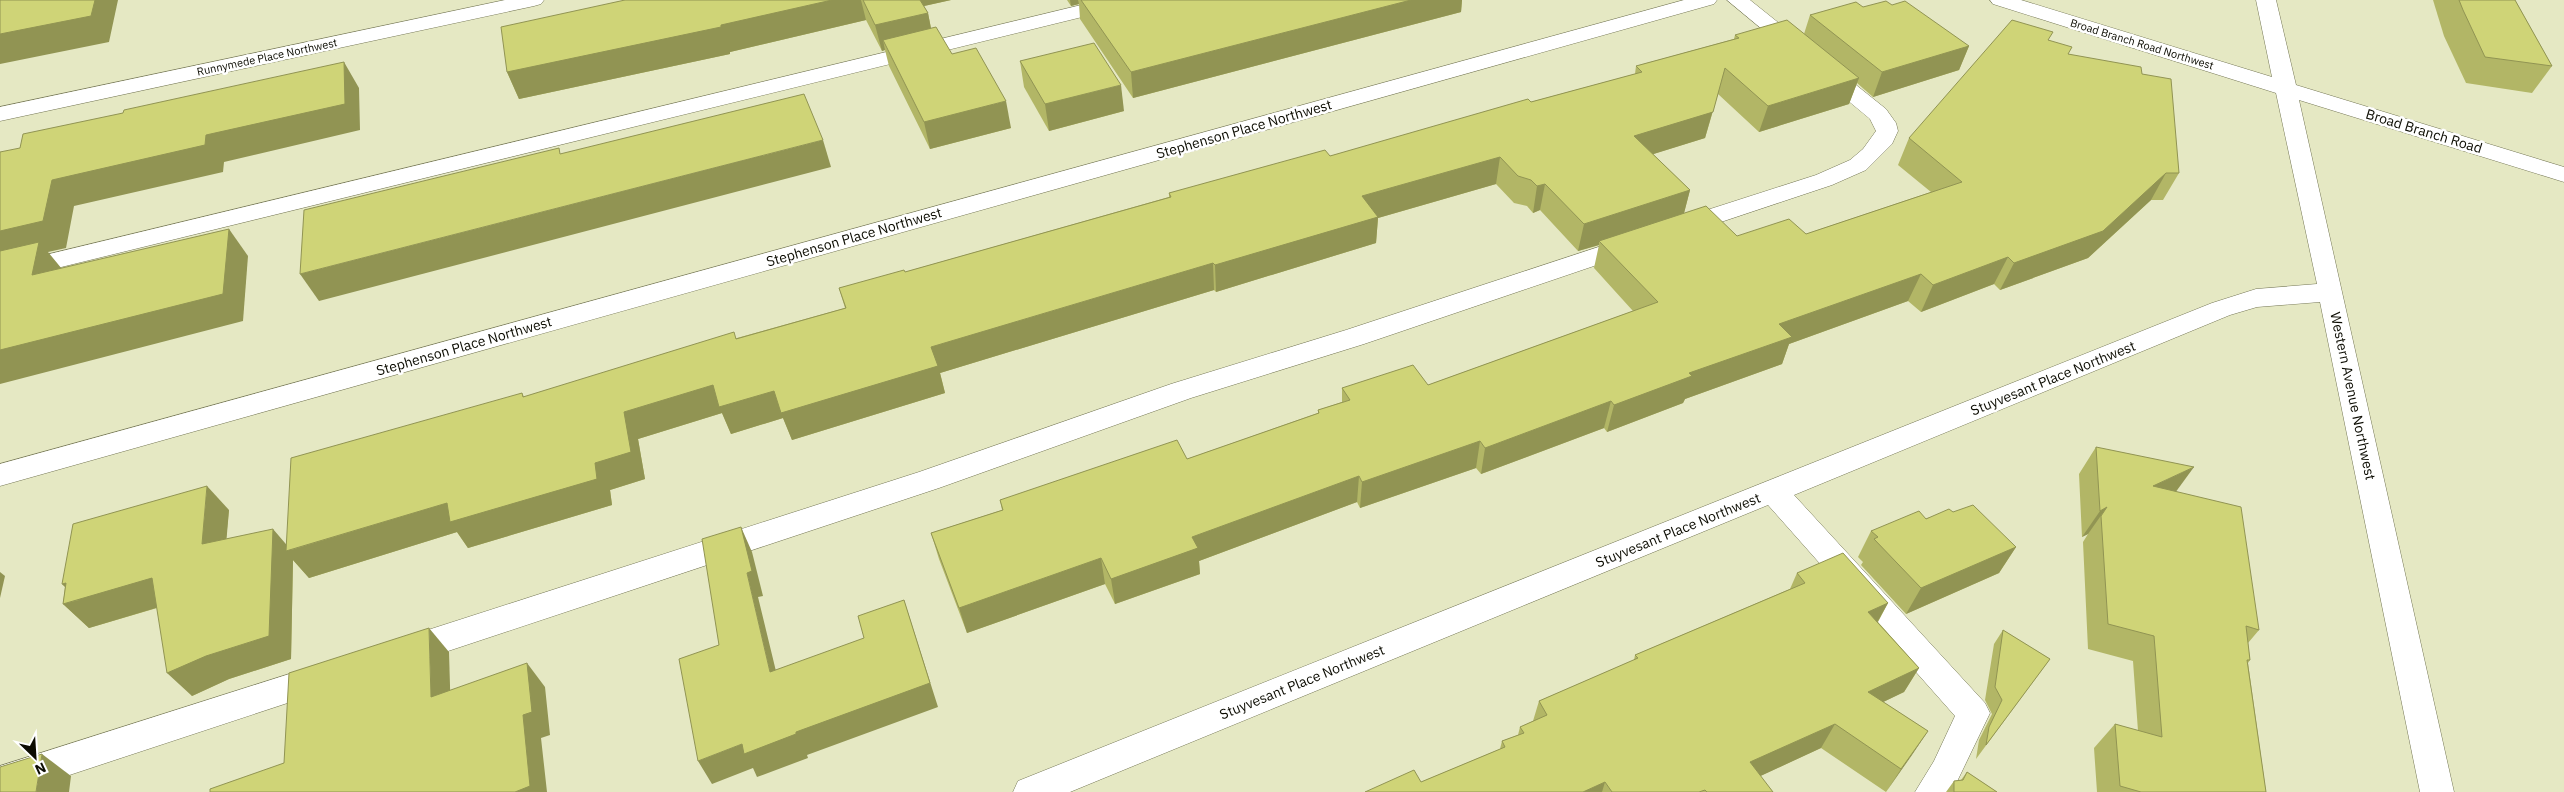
<svg xmlns="http://www.w3.org/2000/svg" width="2564" height="792" font-family="'IBM Plex Sans',sans-serif">
<style>
.lines{fill:none;stroke-linecap:round;stroke-linejoin:round}
.minor-casing{stroke:#757756;stroke-width:1}
.minor{fill:#fff;fill-rule:evenodd}
.wall{fill:#b2b666}
.shaded-wall{fill:#919453}
.building{fill:#cfd477;stroke:#919453}
.labels{text-anchor:middle;dominant-baseline:central;stroke-width:5;stroke-linejoin:round;paint-order:stroke}
.far-street-label{font-size:11px;fill:#0c0c02;stroke:#fff}
.street-label{font-size:14px;fill:#0c0c02;stroke:#fff}
</style>
<rect width="100%" height="100%" fill="#e5e8c3"/>
<g class="lines">
<defs>
<g id="minor">
<polygon points="505,0 544,0 541,4 534,6 0,121 0,107"/>
<polygon points="1102,0 1137,0 1134,4 1127,6 0,282 0,266"/>
<polygon points="1684,0 1717,0 1714,4 0,486 0,464"/>
<polygon points="1727,0 1750,0 1886,109 1896,123 1898,131 1892,144 1866,170 1832,185 1682,235 1673,233 1670,227 1673,221 1816,175 1850,160 1863,149 1876,131 1870,119"/>
<polygon points="1990,0 2021,0 2272,77 2256,0 2276,0 2296,85 2564,167 2564,182 2299,100 2454,792 2420,792 2320,302 2257,307 2230,315 1794,495 1985,703 1990,713 1952,792 1915,792 1934,761 1955,716 1768,505 1070,792 1013,792 1018,781 2212,303 2256,289 2317,284 2276,93 1993,4"/>
<polygon points="1632,236 1641,238 1644,244 1641,250 1364,344 1191,398 939,488 403,666 392,662 387,652 392,642 403,638 919,472 1171,384 1346,330"/>
<polygon points="324,663 336,667 340,677 336,687 18,792 0,792 0,766"/>
</g>
</defs>
<use href="#minor" class="minor-casing"/>
<use href="#minor" class="minor"/>
</g>
<g class="wall">
<polygon points="625,0 951,0 924,6 928,13 931,28 952,54 1011,128 930,149 889,66 885,50 882,51 866,20 730,52 730,54 519,99 507,72"/>
<polygon points="1067,0 1462,0 1461,12 1133,98 1080,19 1079,4 1071,6"/>
<polygon points="2433,0 2515,0 2552,66 2532,93 2466,83 2444,36"/>
<polygon points="1892,5 1969,46 1959,70 1873,97 1857,83 1849,104 1759,132 1718,94 1705,138 1653,154 1690,190 1684,213 1737,236 1806,234 1931,192 1898,165 1909,138 2049,40 2069,54 2142,74 2179,173 2163,200 2151,200 2088,258 2000,290 1994,284 1921,312 1908,301 1789,344 1782,364 1685,399 1683,403 1607,432 1604,428 1481,474 1476,468 1360,508 1357,502 1199,561 1200,574 1115,604 1105,584 967,633 939,559 931,533 1002,510 1000,500 1187,459 1318,413 1318,410 1342,402 1342,388 1428,385 1633,311 1594,268 1599,245 1578,251 1540,210 1533,213 1527,206 1514,203 1496,184 1378,218 1376,243 1216,292 1214,290 940,373 945,393 792,440 783,418 731,434 722,413 638,439 645,479 610,490 612,505 468,548 457,532 309,578 293,560 291,659 229,679 192,696 157,608 89,628 63,604 65,587 62,584 229,510 226,539 287,545 522,393 524,397 845,308 839,288 905,272 1169,197 1169,193 1330,156 1635,74 1636,66 1734,39 1735,35 1804,34 1810,15 1863,7"/>
<polygon points="1020,61 1124,111 1049,131 1024,87"/>
<polygon points="2096,447 2176,491 2259,630 2248,643 2250,660 2248,663 2266,792 2097,792 2094,748 2115,724 2138,731 2133,661 2088,649 2083,542 2088,534 2082,537 2079,474"/>
<polygon points="1953,512 2016,547 1999,573 1906,614 1861,565 1863,562 1858,557 1871,531"/>
<polygon points="1797,573 1888,603 1878,622 1919,668 1904,692 1883,702 1928,731 1886,792 1821,748 1760,776 1773,792 1365,792 1421,782 1500,749 1502,741 1518,735 1520,727 1533,721 1539,701 1634,660 1635,655 1790,589"/>
<polygon points="2003,630 2050,659 1976,759 1979,740 1992,714 1985,700 1994,644"/>
<polygon points="1967,772 1997,792 1946,792 1954,781 1961,780"/>
</g>
<g class="shaded-wall">
<polygon points="95,0 118,0 109,42 0,64 0,34"/>
<polygon points="832,0 861,0 866,20 730,52 730,54 519,99 507,72"/>
<polygon points="913,0 951,0 915,8"/>
<polygon points="1070,0 1078,0 1079,4 1071,6"/>
<polygon points="1411,0 1462,0 1461,12 1133,98 1131,72"/>
<polygon points="928,13 933,39 883,40 885,50 882,51 875,25"/>
<polygon points="1969,46 1959,70 1873,97 1882,72"/>
<polygon points="344,62 359,88 360,130 224,162 223,172 74,206 66,248 48,252 62,269 56,303 0,264 0,231 52,180 206,135"/>
<polygon points="1725,68 1705,138 1628,162 1634,136"/>
<polygon points="1859,78 1849,104 1759,132 1768,106"/>
<polygon points="1121,85 1124,111 1049,131 1045,104"/>
<polygon points="1006,101 1011,128 930,149 924,122"/>
<polygon points="823,140 831,167 319,301 300,274"/>
<polygon points="1500,157 1496,184 1378,218 1376,243 1216,292 1215,265 1362,196"/>
<polygon points="2166,173 2151,200 2088,258 2000,290 2014,263"/>
<polygon points="1545,184 1540,210 1533,213 1537,186"/>
<polygon points="1690,190 1683,217 1599,241 1599,245 1578,251 1584,224"/>
<polygon points="229,229 248,256 243,321 0,384 0,350"/>
<polygon points="2008,257 1994,284 1921,312 1933,285"/>
<polygon points="1213,263 1214,290 940,373 945,393 792,440 783,418 731,434 722,413 638,439 645,479 610,490 612,505 468,548 457,532 309,578 293,560 291,659 229,679 192,696 167,673 273,529 291,550 447,503 595,463 624,412 713,385 774,391 931,347"/>
<polygon points="1921,274 1908,301 1789,344 1782,364 1685,399 1683,403 1607,432 1614,405 1689,373 1779,324"/>
<polygon points="1611,401 1604,428 1481,474 1485,448"/>
<polygon points="1480,441 1476,468 1360,508 1362,482"/>
<polygon points="2194,467 2175,493 2153,486"/>
<polygon points="1359,476 1357,502 1199,561 1200,574 1115,604 1111,579 1192,537"/>
<polygon points="207,486 229,510 224,568 202,544"/>
<polygon points="2107,507 2088,534 2082,537 2100,511"/>
<polygon points="741,527 752,552 763,596 758,597 782,696 770,672 747,573"/>
<polygon points="2016,547 1999,573 1906,614 1921,588"/>
<polygon points="1101,558 1105,584 967,633 959,608"/>
<polygon points="0,572 5,576 0,598"/>
<polygon points="152,578 176,602 89,628 63,604 79,600 62,584 66,583"/>
<polygon points="904,600 938,707 807,755 808,758 757,777 753,768 712,784 698,761 742,744 796,732"/>
<polygon points="1888,603 1874,628 1868,612"/>
<polygon points="429,628 449,652 451,720 431,697"/>
<polygon points="527,663 545,687 550,735 541,738 547,792 515,792 523,715"/>
<polygon points="1919,668 1904,692 1854,716 1868,692"/>
<polygon points="1835,724 1821,748 1739,786 1750,762"/>
<polygon points="1928,731 1912,755 1886,792 1901,769"/>
<polygon points="42,754 71,776 69,792 36,792"/>
<polygon points="1605,782 1602,792 1583,792"/>
</g>
<g class="building">
<polygon points="0,0 95,0 91,16 0,34"/>
<polygon points="625,0 832,0 721,25 721,27 507,72 501,27"/>
<polygon points="863,0 920,0 928,13 875,25"/>
<polygon points="1081,0 1411,0 1131,72"/>
<polygon points="2459,0 2515,0 2552,66 2485,57 2463,10"/>
<polygon points="1886,1 1892,5 1905,1 1969,46 1882,72 1810,15 1856,2 1863,7"/>
<polygon points="1787,20 1859,78 1768,106 1725,68 1713,112 1634,136 1690,190 1584,224 1545,184 1537,186 1531,180 1518,176 1500,157 1362,196 1378,217 1215,265 1213,263 931,347 938,366 781,413 774,391 719,407 713,385 624,412 631,452 595,463 597,479 450,522 447,503 286,551 291,458 522,393 523,397 734,332 736,339 846,308 839,288 904,270 905,272 1171,197 1169,193 1325,150 1330,156 1528,99 1531,102 1642,72 1636,66 1739,38 1735,35"/>
<polygon points="2012,20 2053,32 2048,40 2072,47 2068,54 2141,67 2142,74 2171,79 2179,173 2166,173 2103,231 2014,263 2008,257 1933,285 1921,274 1779,324 1792,337 1689,373 1692,376 1614,405 1611,401 1485,448 1480,441 1362,482 1359,476 1192,537 1198,548 1111,579 1101,558 959,608 931,533 1003,510 1000,500 1177,440 1187,459 1319,413 1318,410 1350,400 1342,388 1413,365 1428,385 1658,302 1599,241 1706,206 1737,236 1789,219 1806,234 1962,182 1909,138"/>
<polygon points="936,27 952,54 976,48 1006,101 924,122 883,40"/>
<polygon points="1094,43 1121,85 1045,104 1020,61"/>
<polygon points="344,62 345,104 206,135 205,145 52,180 43,221 0,231 0,152 20,148 23,134 123,113 124,110"/>
<polygon points="804,94 823,140 300,274 304,210 559,148 560,154"/>
<polygon points="229,229 223,294 0,350 0,251 39,242 32,275"/>
<polygon points="2096,447 2194,467 2153,486 2241,507 2259,630 2246,626 2250,660 2247,660 2266,792 2141,792 2120,786 2115,724 2162,737 2154,636 2108,624 2101,516 2107,507 2100,511"/>
<polygon points="207,486 202,544 273,529 269,636 206,656 167,673 152,578 63,604 66,583 62,584 73,524"/>
<polygon points="1973,505 2016,547 1921,588 1874,539 1878,537 1871,531 1919,511 1926,519 1949,509 1953,512"/>
<polygon points="741,527 752,571 747,573 770,672 864,638 858,616 904,600 930,683 796,732 796,734 744,754 742,744 698,761 679,659 719,645 702,539"/>
<polygon points="1843,553 1888,603 1868,612 1919,668 1868,692 1928,731 1901,769 1835,724 1750,762 1773,792 1707,792 1705,790 1699,792 1612,792 1605,782 1583,792 1365,792 1414,770 1421,782 1505,747 1502,741 1524,733 1520,727 1547,715 1539,701 1638,658 1635,655 1805,583 1797,573"/>
<polygon points="429,628 431,697 527,663 532,712 523,715 530,786 515,792 210,792 210,789 284,763 289,673"/>
<polygon points="2003,630 2050,659 1986,745 1989,727 2002,700 1995,687"/>
<polygon points="42,754 36,792 0,792 0,767"/>
<polygon points="1967,772 1997,792 1954,792 1954,781 1963,780"/>
</g>
<g class="labels">
<g class="far-street-label">
<text transform="translate(2142 44) rotate(17)">Broad Branch Road Northwest</text>
<text transform="translate(267 57) rotate(-12)">Runnymede Place Northwest</text>
</g>
<g class="street-label">
<text transform="translate(1244 129) rotate(-16)">Stephenson Place Northwest</text>
<text transform="translate(2424 131) rotate(17)">Broad Branch Road</text>
<text transform="translate(854 237) rotate(-16)">Stephenson Place Northwest</text>
<text transform="translate(464 346) rotate(-16)">Stephenson Place Northwest</text>
<text transform="translate(2053 378) rotate(-22)">Stuyvesant Place Northwest</text>
<text transform="translate(2353 396) rotate(78)">Western Avenue Northwest</text>
<text transform="translate(1678 530) rotate(-22)">Stuyvesant Place Northwest</text>
<text transform="translate(1302 682) rotate(-22)">Stuyvesant Place Northwest</text>
</g>
</g>
<g transform="translate(35 757) rotate(155)" stroke="#ffffff" stroke-width="4" paint-order="stroke">
<path d="M0-4L9 19L0 12L-9 19Z" fill="#0c0c02"/>
<text y="-8" font-size="14" font-weight="bold" text-anchor="middle" fill="#0c0c02">N</text>
</g>
</svg>
